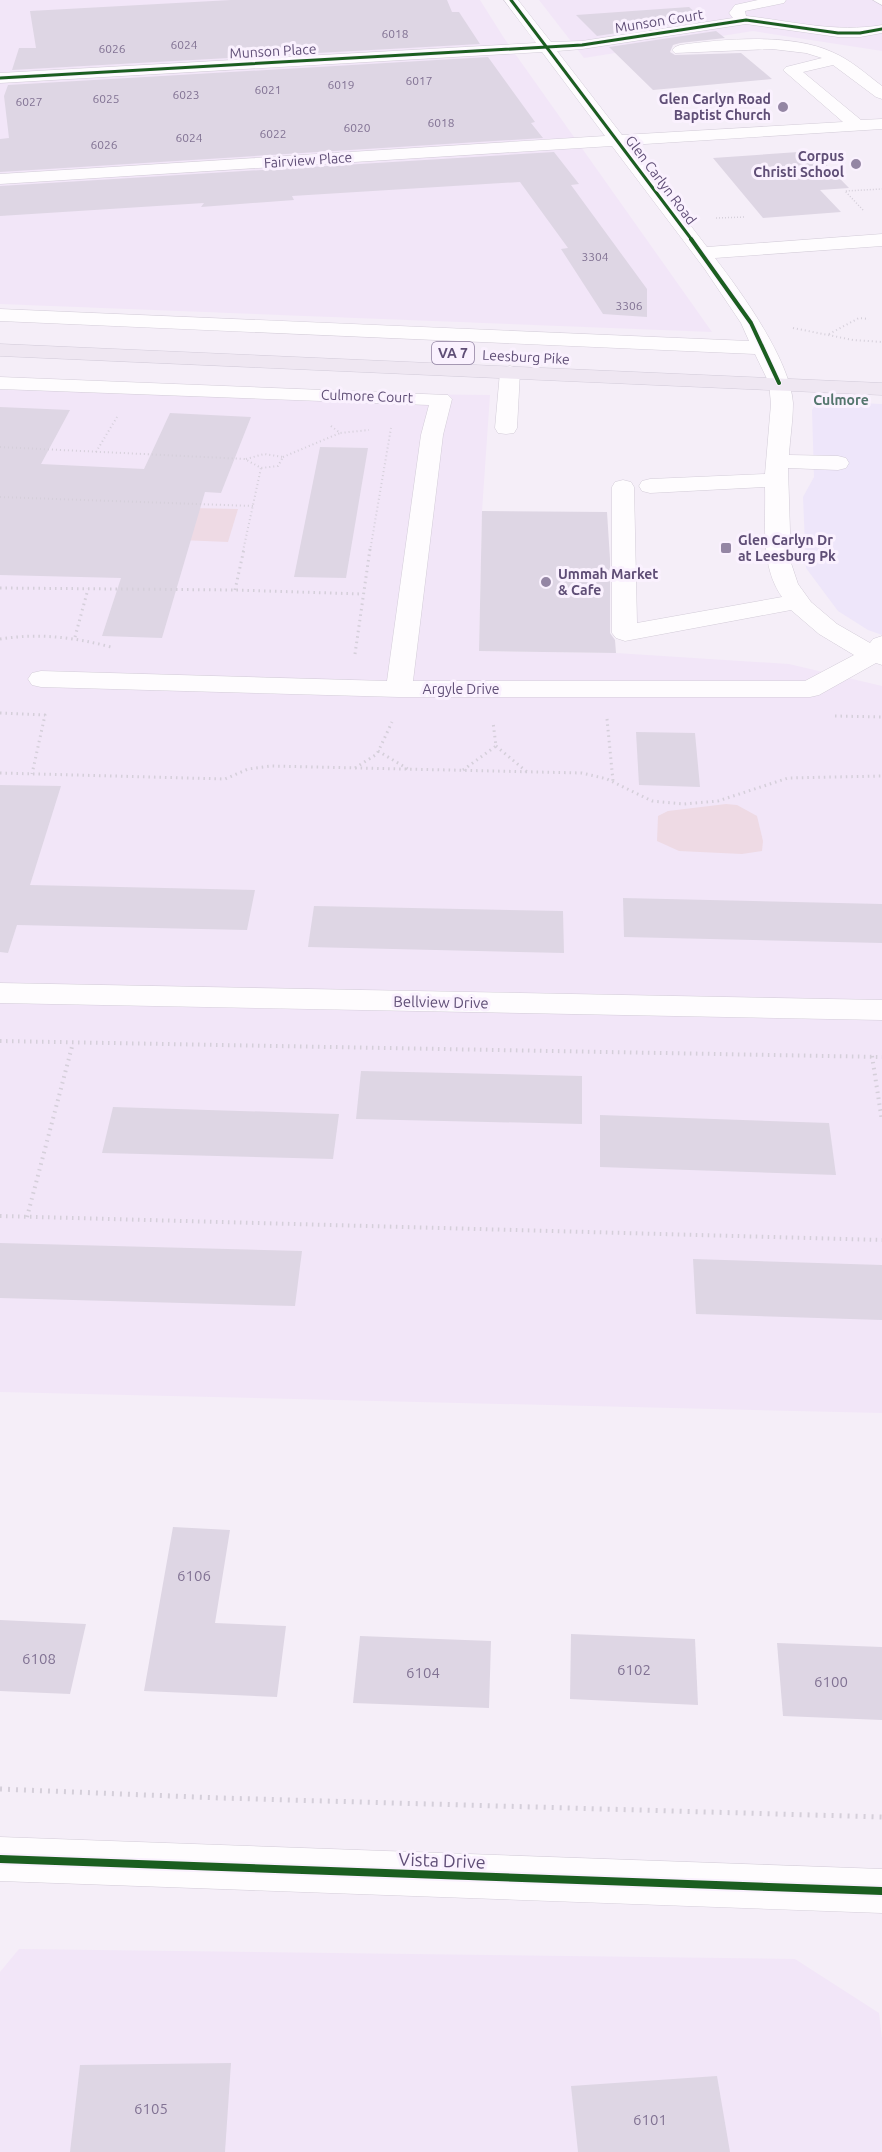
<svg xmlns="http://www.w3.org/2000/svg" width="882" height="2152" font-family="Ubuntu,sans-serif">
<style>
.residential{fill:#f2e6f8}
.commercial{fill:#eee6fa}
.green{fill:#eedae4}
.building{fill:#ded6e4}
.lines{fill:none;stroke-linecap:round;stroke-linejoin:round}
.minor-casing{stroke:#d3ccd8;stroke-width:1}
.major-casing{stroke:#d2cbd9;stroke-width:1}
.path-far4{stroke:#d5cfda;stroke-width:1.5;stroke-dasharray:1 2;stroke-linecap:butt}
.path-far3{stroke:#d5cfda;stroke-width:2;stroke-dasharray:1 3;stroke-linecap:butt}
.path-far2{stroke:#d5cfda;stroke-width:3;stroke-dasharray:1.5 4;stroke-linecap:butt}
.path-far1{stroke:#d5cfda;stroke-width:4;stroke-dasharray:1.5 4.5;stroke-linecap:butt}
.path{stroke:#d5cfda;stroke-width:5;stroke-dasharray:2 6;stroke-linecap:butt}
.minor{fill:#fefcfe;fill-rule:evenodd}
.major{fill:#efe7f2;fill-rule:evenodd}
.cycleway-far2-casing{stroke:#faf1fe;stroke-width:4.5}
.cycleway-far1-casing{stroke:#faf1fe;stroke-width:6}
.cycleway-casing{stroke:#faf1fe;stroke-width:12}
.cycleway-far2{stroke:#1b5e20;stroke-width:3}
.cycleway-far1{stroke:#1b5e20;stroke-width:4}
.cycleway{stroke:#1b5e20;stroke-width:8}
.poi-dot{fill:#9486a4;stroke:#faf1fe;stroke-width:2}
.labels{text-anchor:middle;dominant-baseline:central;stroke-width:6;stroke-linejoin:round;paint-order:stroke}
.number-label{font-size:12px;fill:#817293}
.far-street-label{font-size:14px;fill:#5f4e76;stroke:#faf1fe}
.far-poi-label{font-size:14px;font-weight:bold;fill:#5f4e76;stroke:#faf1fe;text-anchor:end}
.shield{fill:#faf1fe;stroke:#8e7f9f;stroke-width:1.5}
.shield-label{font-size:14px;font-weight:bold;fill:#5f4e76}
.far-neighbourhood-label{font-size:14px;font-weight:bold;fill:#54766d;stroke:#faf1fe}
.street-label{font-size:15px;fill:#5f4e76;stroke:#faf1fe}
.near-number-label{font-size:15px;fill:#817293}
.near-street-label{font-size:18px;fill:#5f4e76;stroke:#faf1fe}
</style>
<rect width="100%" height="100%" fill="#f5eef8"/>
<g class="residential">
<polygon points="0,0 480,0 504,38 712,332 0,304"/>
<polygon points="539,0 882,0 882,51 753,31 584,58"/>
<polygon points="0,390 490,395 482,511 479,651 616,653 789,664 882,686 882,1413 0,1392"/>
<polygon points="19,1949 795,1959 879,2013 882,2039 882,2152 0,2152 0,1972"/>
</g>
<polygon class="commercial" points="833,402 882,404 882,635 868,630 838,611 806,568 803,497 814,477 812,410 815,405"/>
<g class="green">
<polygon points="191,508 238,509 228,542 181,540"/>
<polygon points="726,804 737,805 757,816 763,841 762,851 742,854 679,851 657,841 658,816 668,811"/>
</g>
<g class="building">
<polygon points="231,0 447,0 452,12 459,12 480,44 12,70 19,48 36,48 30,11"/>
<polygon points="689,7 704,20 597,36 576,15"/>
<polygon points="716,31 725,38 680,43 673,45 670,52 675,55 741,53 772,79 653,90 609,47"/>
<polygon points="488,57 535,122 531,123 543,138 0,172 0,139 9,138 4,96 8,85"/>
<polygon points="813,151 849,188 820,190 841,212 763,218 713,158"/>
<polygon points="554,152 579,184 571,185 647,289 647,317 603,314 561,249 568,248 520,182 292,196 294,200 201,207 204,203 0,216 0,186"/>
<polygon points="0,407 70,410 41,464 144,469 170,413 251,417 221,493 205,492 162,638 102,636 121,578 0,575"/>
<polygon points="320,447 368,448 346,578 294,577"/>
<polygon points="482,511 607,512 610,559 610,633 615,640 616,653 479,651"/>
<polygon points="636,732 695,733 700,787 639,785"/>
<polygon points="0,785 61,786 30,885 255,890 247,930 17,925 8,953 0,952"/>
<polygon points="623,898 882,904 882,943 624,937"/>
<polygon points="314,906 563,911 564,953 308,947"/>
<polygon points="361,1071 582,1076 582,1124 356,1119"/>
<polygon points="113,1107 339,1114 333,1159 102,1153"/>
<polygon points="600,1115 829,1123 836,1175 600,1167"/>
<polygon points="0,1243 302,1251 295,1306 0,1298"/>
<polygon points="693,1259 882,1265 882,1320 696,1314"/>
<polygon points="173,1527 230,1530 215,1623 286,1626 277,1697 144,1691"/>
<polygon points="0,1620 86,1624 70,1694 0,1691"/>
<polygon points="571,1634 695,1639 698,1705 570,1699"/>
<polygon points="360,1636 491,1641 489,1708 353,1703"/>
<polygon points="777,1643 882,1647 882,1720 783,1716"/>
<polygon points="231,2063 225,2152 70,2152 80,2065"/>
<polygon points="717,2076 730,2152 578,2152 571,2086"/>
</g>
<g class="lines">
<defs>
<g id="minor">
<path d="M 504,0 L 518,0 L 551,42 L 582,41 L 733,18 L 729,13 L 735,5 L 758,0 L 786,0 L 784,3 L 745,11 L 746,16 C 791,21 836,33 882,25 L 882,33 L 860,37 L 838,37 L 746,24 L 582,49 L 557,51 L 622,135 L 843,122 L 783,70 L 786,67 L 822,58 L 806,53 L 772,49 L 675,53 L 672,50 L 675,47 L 680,45 C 724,39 791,33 832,52 C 851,60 866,74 882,86 L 882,99 L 876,97 L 833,65 L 803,72 L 861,120 L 882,119 L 882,129 L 629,145 L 707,247 L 882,234 L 882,246 L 715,258 C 742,293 790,360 793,403 C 793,420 790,438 789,455 L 838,456 L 846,458 L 849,463 L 846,468 L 838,470 L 788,468 L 791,563 L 798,584 L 811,602 L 837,624 L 870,643 L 873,639 L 882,636 L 882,665 L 876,663 L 819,695 L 810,697 L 399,697 L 41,687 L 32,685 L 28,679 L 32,673 L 41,671 L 387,681 L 421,435 L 429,405 L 0,389 L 0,377 L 448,395 L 452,399 L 443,435 L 413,681 L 805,681 L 854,655 L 819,634 L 791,610 L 625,641 L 616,638 L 612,633 L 612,487 L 615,482 L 623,480 L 631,482 L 634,487 L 637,623 L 782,597 C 760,566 766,524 765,487 L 650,493 L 642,491 L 639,486 L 642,481 L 650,479 L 765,474 L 771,404 L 769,383 L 755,354 L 0,321 L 0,309 L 749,341 L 741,323 L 704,268 L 612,146 L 0,184 L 0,174 L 605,136 L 542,52 L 0,83 L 0,73 L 536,43 Z"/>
<polygon points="873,0 882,0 882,5"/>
<polygon points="510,366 517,368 520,372 517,428 514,433 506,434 498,433 495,428 500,372 503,368"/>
<polygon points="0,983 882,1000 882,1020 0,1003"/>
<polygon points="0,1837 882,1869 882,1913 0,1881"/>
</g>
<polygon id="major" points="0,344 882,383 882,395 0,356"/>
</defs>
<use href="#minor" class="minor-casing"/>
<use href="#major" class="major-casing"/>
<g class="path-far4">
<polyline points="863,210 845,191 882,189"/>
<polyline points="716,218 745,217"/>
</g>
<g class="path-far3">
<polyline points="793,328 853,340 882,342"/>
<polyline points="829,334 859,318 869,319"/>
<polyline points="331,426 340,433 369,430"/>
<polyline points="0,447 245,459 261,468 243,551"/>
<polyline points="96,452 117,417"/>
<polyline points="283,457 340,433"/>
<polyline points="246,459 264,454 283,457 278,466 261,468"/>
<polyline points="0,497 253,506"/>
<polyline points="370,551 391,428"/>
</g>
<g class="path-far2">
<polyline points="0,588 235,590 362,594"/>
<polyline points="235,590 244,549"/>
<polyline points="75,637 88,589"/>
<path d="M 0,639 C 39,633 73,637 111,647"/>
<polyline points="355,654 370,549"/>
<polyline points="0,713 45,715 32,774"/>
<polyline points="835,716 882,717"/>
<polyline points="607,719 613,781"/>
<polyline points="496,746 527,772"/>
<polyline points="378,751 408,769"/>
<polyline points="355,768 377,754 392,722"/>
<polyline points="463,770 496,746 493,722"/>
<polyline points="0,773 225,779 248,769 271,766 582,773 607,779 652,801 684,804 718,801 788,778 882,776"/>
</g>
<g class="path-far1">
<polyline points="0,1041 882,1057"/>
<polyline points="872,1056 882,1121"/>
<polyline points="0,1216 882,1240"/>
<polyline points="27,1217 73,1043"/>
</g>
<polyline class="path" points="0,1789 220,1798 882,1817"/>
<use href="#minor" class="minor"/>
<use href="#major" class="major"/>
<defs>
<g id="cycleway-far2">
<polyline points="511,0 692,240"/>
<polyline points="0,78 582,45 746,20 838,33 860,33 882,29"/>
</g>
<polyline id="cycleway-far1" points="691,239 751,323 779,383"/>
<polyline id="cycleway" points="0,1859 882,1891"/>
</defs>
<use href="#cycleway-far2" class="cycleway-far2-casing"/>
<use href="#cycleway-far1" class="cycleway-far1-casing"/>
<use href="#cycleway" class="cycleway-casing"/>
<use href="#cycleway-far2" class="cycleway-far2"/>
<use href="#cycleway-far1" class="cycleway-far1"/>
<use href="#cycleway" class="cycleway"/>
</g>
<g class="poi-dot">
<circle cx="783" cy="107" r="6"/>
<circle cx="856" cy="164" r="6"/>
<rect x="720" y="542" width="12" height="12" rx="3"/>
<circle cx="546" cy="582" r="6"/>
</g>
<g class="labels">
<g class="number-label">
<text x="395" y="33">6018</text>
<text x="184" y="44">6024</text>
<text x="112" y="48">6026</text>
<text x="419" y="80">6017</text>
<text x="341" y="84">6019</text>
<text x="268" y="89">6021</text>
<text x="186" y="94">6023</text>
<text x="106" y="98">6025</text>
<text x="29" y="101">6027</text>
<text x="441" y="122">6018</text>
<text x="357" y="127">6020</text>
<text x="273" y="133">6022</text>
<text x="189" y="137">6024</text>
<text x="104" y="144">6026</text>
<text x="595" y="256">3304</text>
<text x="629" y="305">3306</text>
</g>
<g class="far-street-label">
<text transform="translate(659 21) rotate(-9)">Munson Court</text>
<text transform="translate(273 51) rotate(-3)">Munson Place</text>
<text transform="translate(308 160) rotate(-4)">Fairview Place</text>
<text transform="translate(661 180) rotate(53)">Glen Carlyn Road</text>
<text transform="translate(526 357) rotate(3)">Leesburg Pike</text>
<text transform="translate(367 396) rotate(2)">Culmore Court</text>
<text x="461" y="689">Argyle Drive</text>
</g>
<g class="far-poi-label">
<text x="771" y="99">Glen Carlyn Road<tspan x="771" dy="16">Baptist Church</tspan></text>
<text x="844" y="156">Corpus<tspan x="844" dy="16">Christi School</tspan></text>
<text x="738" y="540" text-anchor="start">Glen Carlyn Dr<tspan x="738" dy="16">at Leesburg Pk</tspan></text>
<text x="558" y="574" text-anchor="start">Ummah Market<tspan x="558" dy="16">&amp; Cafe</tspan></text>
</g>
<rect class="shield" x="432" y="342" width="42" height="22" rx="4.5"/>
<g class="shield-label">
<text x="453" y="353">VA 7</text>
</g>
<g class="far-neighbourhood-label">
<text x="841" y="400">Culmore</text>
</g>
<g class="street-label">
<text transform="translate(441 1002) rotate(1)">Bellview Drive</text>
</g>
<g class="near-number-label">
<text x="194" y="1575">6106</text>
<text x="39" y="1658">6108</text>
<text x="634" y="1669">6102</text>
<text x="423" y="1672">6104</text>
<text x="831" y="1681">6100</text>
<text x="151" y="2108">6105</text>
<text x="650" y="2119">6101</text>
</g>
<g class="near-street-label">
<text transform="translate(442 1860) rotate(2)">Vista Drive</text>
</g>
</g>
</svg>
